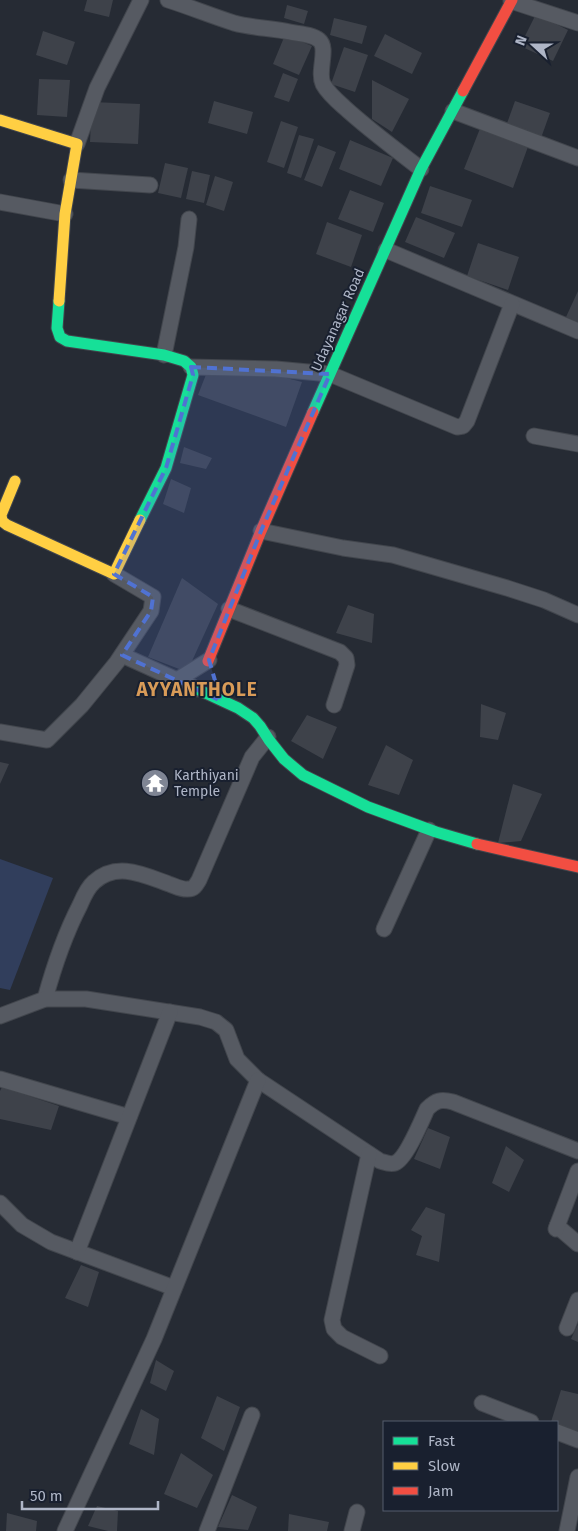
<svg xmlns="http://www.w3.org/2000/svg" width="578" height="1531" font-family="'Fira Sans',sans-serif">
<style>
.water{fill:#313e5c}
.building{fill:#3e424a}
.lines{fill:none;stroke-linecap:round;stroke-linejoin:round}
.street-casing{stroke:#42464d;stroke-width:17}
.fast-casing{stroke:#42464d;stroke-width:13}
.slow-casing{stroke:#42464d;stroke-width:13}
.jam-casing{stroke:#42464d;stroke-width:13}
.street{stroke:#565a62;stroke-width:15}
.fast{stroke:#16e098;stroke-width:11}
.slow{stroke:#ffcf43;stroke-width:11}
.jam{stroke:#f24e42;stroke-width:11}
.marked{fill:#5072d2;fill-opacity:0.2;stroke:#5072d2;stroke-width:4;stroke-dasharray:10 6;stroke-linejoin:round}
.labels{text-anchor:middle;dominant-baseline:central;stroke-width:4;stroke-linejoin:round;paint-order:stroke}
.street-label{font-size:14px;fill:#afb6c7;stroke:#19202f}
.poi-label{font-size:14px;fill:#afb6c7;stroke:#19202f;text-anchor:start}
.district-label{font-size:19px;font-weight:bold;letter-spacing:1px;fill:#d89b58;stroke:#19202f}
</style>
<rect width="100%" height="100%" fill="#262b34"/>
<polygon class="water" points="0,859 53,878 10,990 0,988"/>
<g class="building">
<polygon points="87,0 113,0 109,17 84,11"/>
<polygon points="287,5 308,11 304,24 284,18"/>
<polygon points="536,14 568,30 553,61 520,46"/>
<polygon points="334,18 367,26 362,44 330,35"/>
<polygon points="43,31 75,42 67,65 36,55"/>
<polygon points="385,34 422,53 412,74 374,56"/>
<polygon points="285,35 312,46 299,75 273,64"/>
<polygon points="344,47 368,55 355,92 331,84"/>
<polygon points="283,73 298,79 289,102 274,97"/>
<polygon points="39,79 70,80 67,117 37,115"/>
<polygon points="372,80 409,99 392,132 372,119"/>
<polygon points="214,101 253,112 247,134 208,123"/>
<polygon points="515,101 550,113 541,138 506,126"/>
<polygon points="92,102 140,104 138,144 90,142"/>
<polygon points="281,121 298,127 284,168 267,162"/>
<polygon points="481,126 529,144 513,188 464,169"/>
<polygon points="299,135 314,139 301,178 287,173"/>
<polygon points="350,140 393,158 381,186 339,169"/>
<polygon points="318,145 336,152 322,187 304,180"/>
<polygon points="165,163 188,168 181,198 158,193"/>
<polygon points="192,171 210,175 204,203 186,199"/>
<polygon points="215,176 233,182 224,211 206,205"/>
<polygon points="430,186 472,200 462,227 421,213"/>
<polygon points="350,190 384,203 373,232 338,219"/>
<polygon points="416,217 455,233 444,258 405,242"/>
<polygon points="327,222 362,235 351,267 316,254"/>
<polygon points="478,243 519,257 508,290 467,276"/>
<polygon points="578,291 578,323 566,317"/>
<polygon points="212,359 302,382 286,427 198,395"/>
<polygon points="184,447 212,458 206,469 180,463"/>
<polygon points="171,479 191,488 184,513 163,504"/>
<polygon points="182,578 218,604 187,672 148,657"/>
<polygon points="348,605 374,614 372,643 336,633"/>
<polygon points="481,704 506,713 498,740 480,737"/>
<polygon points="307,715 337,727 323,759 291,741"/>
<polygon points="386,745 413,760 399,795 368,785"/>
<polygon points="0,762 9,764 0,784"/>
<polygon points="513,784 542,794 521,841 498,843"/>
<polygon points="2,1087 59,1106 51,1130 0,1119 0,1091"/>
<polygon points="428,1128 450,1137 440,1169 414,1159"/>
<polygon points="506,1146 524,1160 509,1192 492,1183"/>
<polygon points="426,1207 445,1214 439,1262 416,1255 422,1236 411,1230"/>
<polygon points="81,1265 99,1272 88,1307 65,1298"/>
<polygon points="578,1324 578,1342 571,1339"/>
<polygon points="156,1360 174,1371 166,1391 150,1383"/>
<polygon points="561,1390 578,1394 578,1434 557,1428 557,1422 551,1422"/>
<polygon points="217,1396 240,1407 224,1451 201,1438"/>
<polygon points="141,1409 159,1419 154,1455 129,1444"/>
<polygon points="181,1453 213,1475 197,1508 164,1494"/>
<polygon points="232,1495 257,1507 248,1530 218,1527"/>
<polygon points="97,1506 118,1511 117,1531 108,1531 88,1526"/>
<polygon points="7,1513 37,1521 36,1531 6,1531"/>
<polygon points="289,1514 329,1522 327,1531 288,1531"/>
</g>
<g class="lines">
<defs>
<g id="street">
<path d="M 168,0 C 190,7 212,16 234,23 C 252,28 272,28 290,32 C 299,34 312,34 319,40 C 329,48 317,71 323,84 C 328,93 336,100 344,107 C 368,129 395,149 421,169"/>
<polyline points="511,1 578,23"/>
<polyline points="453,111 578,158"/>
<polyline points="77,144 97,88 141,0"/>
<polyline points="71,180 150,185"/>
<polyline points="0,202 65,214"/>
<polyline points="386,250 578,331"/>
<polyline points="164,355 186,247 189,219"/>
<polyline points="191,367 276,369 330,374 457,427 463,426 467,421 512,304"/>
<polyline points="534,436 578,444"/>
<polyline points="261,531 343,548 393,555 507,588 544,600 578,615"/>
<polyline points="229,609 340,652 346,658 347,665 334,705"/>
<polyline points="122,655 197,689"/>
<polyline points="177,680 209,660"/>
<polyline points="0,732 47,740 82,705 117,662 151,611 153,597 114,574"/>
<polyline points="384,929 429,830"/>
<path d="M 45,999 C 54,966 64,936 80,905 C 83,898 87,888 94,882 C 117,861 144,875 169,884 C 175,886 182,890 188,889 C 194,889 196,885 199,880 L 252,757 L 268,737"/>
<path d="M 0,1016 L 45,999 L 86,999 L 200,1017 L 216,1022 L 226,1030 L 237,1059 L 258,1080 L 380,1161 C 384,1162 390,1165 395,1163 C 406,1159 422,1120 427,1109 C 436,1100 441,1099 453,1102 L 578,1151"/>
<polyline points="0,1079 129,1117"/>
<polyline points="369,1154 332,1320 334,1329 342,1337 380,1356"/>
<polyline points="0,1203 22,1225 51,1242 174,1288"/>
<polyline points="557,1226 578,1244"/>
<polyline points="556,1229 578,1171"/>
<polyline points="77,1252 170,1012"/>
<polyline points="567,1328 578,1300"/>
<polyline points="482,1403 531,1422"/>
<polyline points="557,1432 578,1440"/>
<polyline points="65,1531 154,1339 258,1080"/>
<polyline points="207,1531 252,1415"/>
<polyline points="352,1531 357,1512"/>
<polyline points="567,1531 578,1477"/>
</g>
<g id="fast">
<polyline points="59,301 57,328 60,337 67,341 164,355 184,361 191,367 193,375 166,468 140,520"/>
<polyline points="313,412 421,169 463,91"/>
<polyline points="197,689 238,708 253,718 260,726 269,740 284,759 303,775 368,807 436,832 477,844"/>
</g>
<g id="slow">
<polyline points="0,120 77,144 65,214 59,301"/>
<polyline points="15,481 1,515 2,521 7,525 114,574 140,520"/>
</g>
<g id="jam">
<polyline points="463,91 512,0"/>
<polyline points="208,661 261,531 313,412"/>
<polyline points="477,844 578,867"/>
</g>
</defs>
<use href="#street" class="street-casing"/>
<use href="#fast" class="fast-casing"/>
<use href="#slow" class="slow-casing"/>
<use href="#jam" class="jam-casing"/>
<use href="#street" class="street"/>
<use href="#fast" class="fast"/>
<use href="#slow" class="slow"/>
<use href="#jam" class="jam"/>
</g>
<path class="marked" d="M 191,367 L 330,374 L 261,531 L 209,660 L 221,701 L 122,655 L 151,611 L 153,597 L 114,574 L 166,468 L 193,375 Z"/>
<defs>
<symbol id="temple-disc" viewBox="-11 -11 22 22"><circle r="9.5" fill="#7f8594" stroke="#19202f"/><path d="M0-6L5-2H3V0L6.5 2.5H4V6H1.5V3h-3V6H-4V2.5H-6.5L-3 0V-2H-5Z" fill="#fff"/></symbol>
</defs>
<g fill-rule="evenodd">
<use href="#temple-disc" x="139" y="767" width="32" height="32"/>
</g>
<g class="labels">
<g class="street-label">
<text transform="translate(338 320) rotate(-66)">Udayanagar Road</text>
</g>
<g class="poi-label">
<text x="174" y="775">Karthiyani<tspan x="174" dy="16">Temple</tspan></text>
</g>
<g class="district-label">
<text x="197" y="689">AYYANTHOLE</text>
</g>
</g>
<rect x="383" y="1421" width="175" height="90" fill="#19202f" stroke="#555c6c"/>
<rect x="393" y="1437" width="25" height="8" fill="#16e098" stroke="#555c6c"/>
<text x="428" y="1446" font-size="15" fill="#afb6c7">Fast</text>
<rect x="393" y="1462" width="25" height="8" fill="#ffcf43" stroke="#555c6c"/>
<text x="428" y="1471" font-size="15" fill="#afb6c7">Slow</text>
<rect x="393" y="1487" width="25" height="8" fill="#f24e42" stroke="#555c6c"/>
<text x="428" y="1496" font-size="15" fill="#afb6c7">Jam</text>
<g transform="translate(533 45) rotate(291)" stroke="#19202f" stroke-width="4" paint-order="stroke">
<path d="M0-4L9 19L0 12L-9 19Z" fill="#afb6c7"/>
<text y="-8" font-size="14" font-weight="bold" text-anchor="middle" fill="#afb6c7">N</text>
</g>
<path d="M22 1501v8h136v-8" fill="none" stroke="#afb6c7" stroke-width="2.5"/>
<text x="30" y="1501" font-size="15" fill="#afb6c7" stroke="#19202f" stroke-width="4" paint-order="stroke">50 m</text>
</svg>
